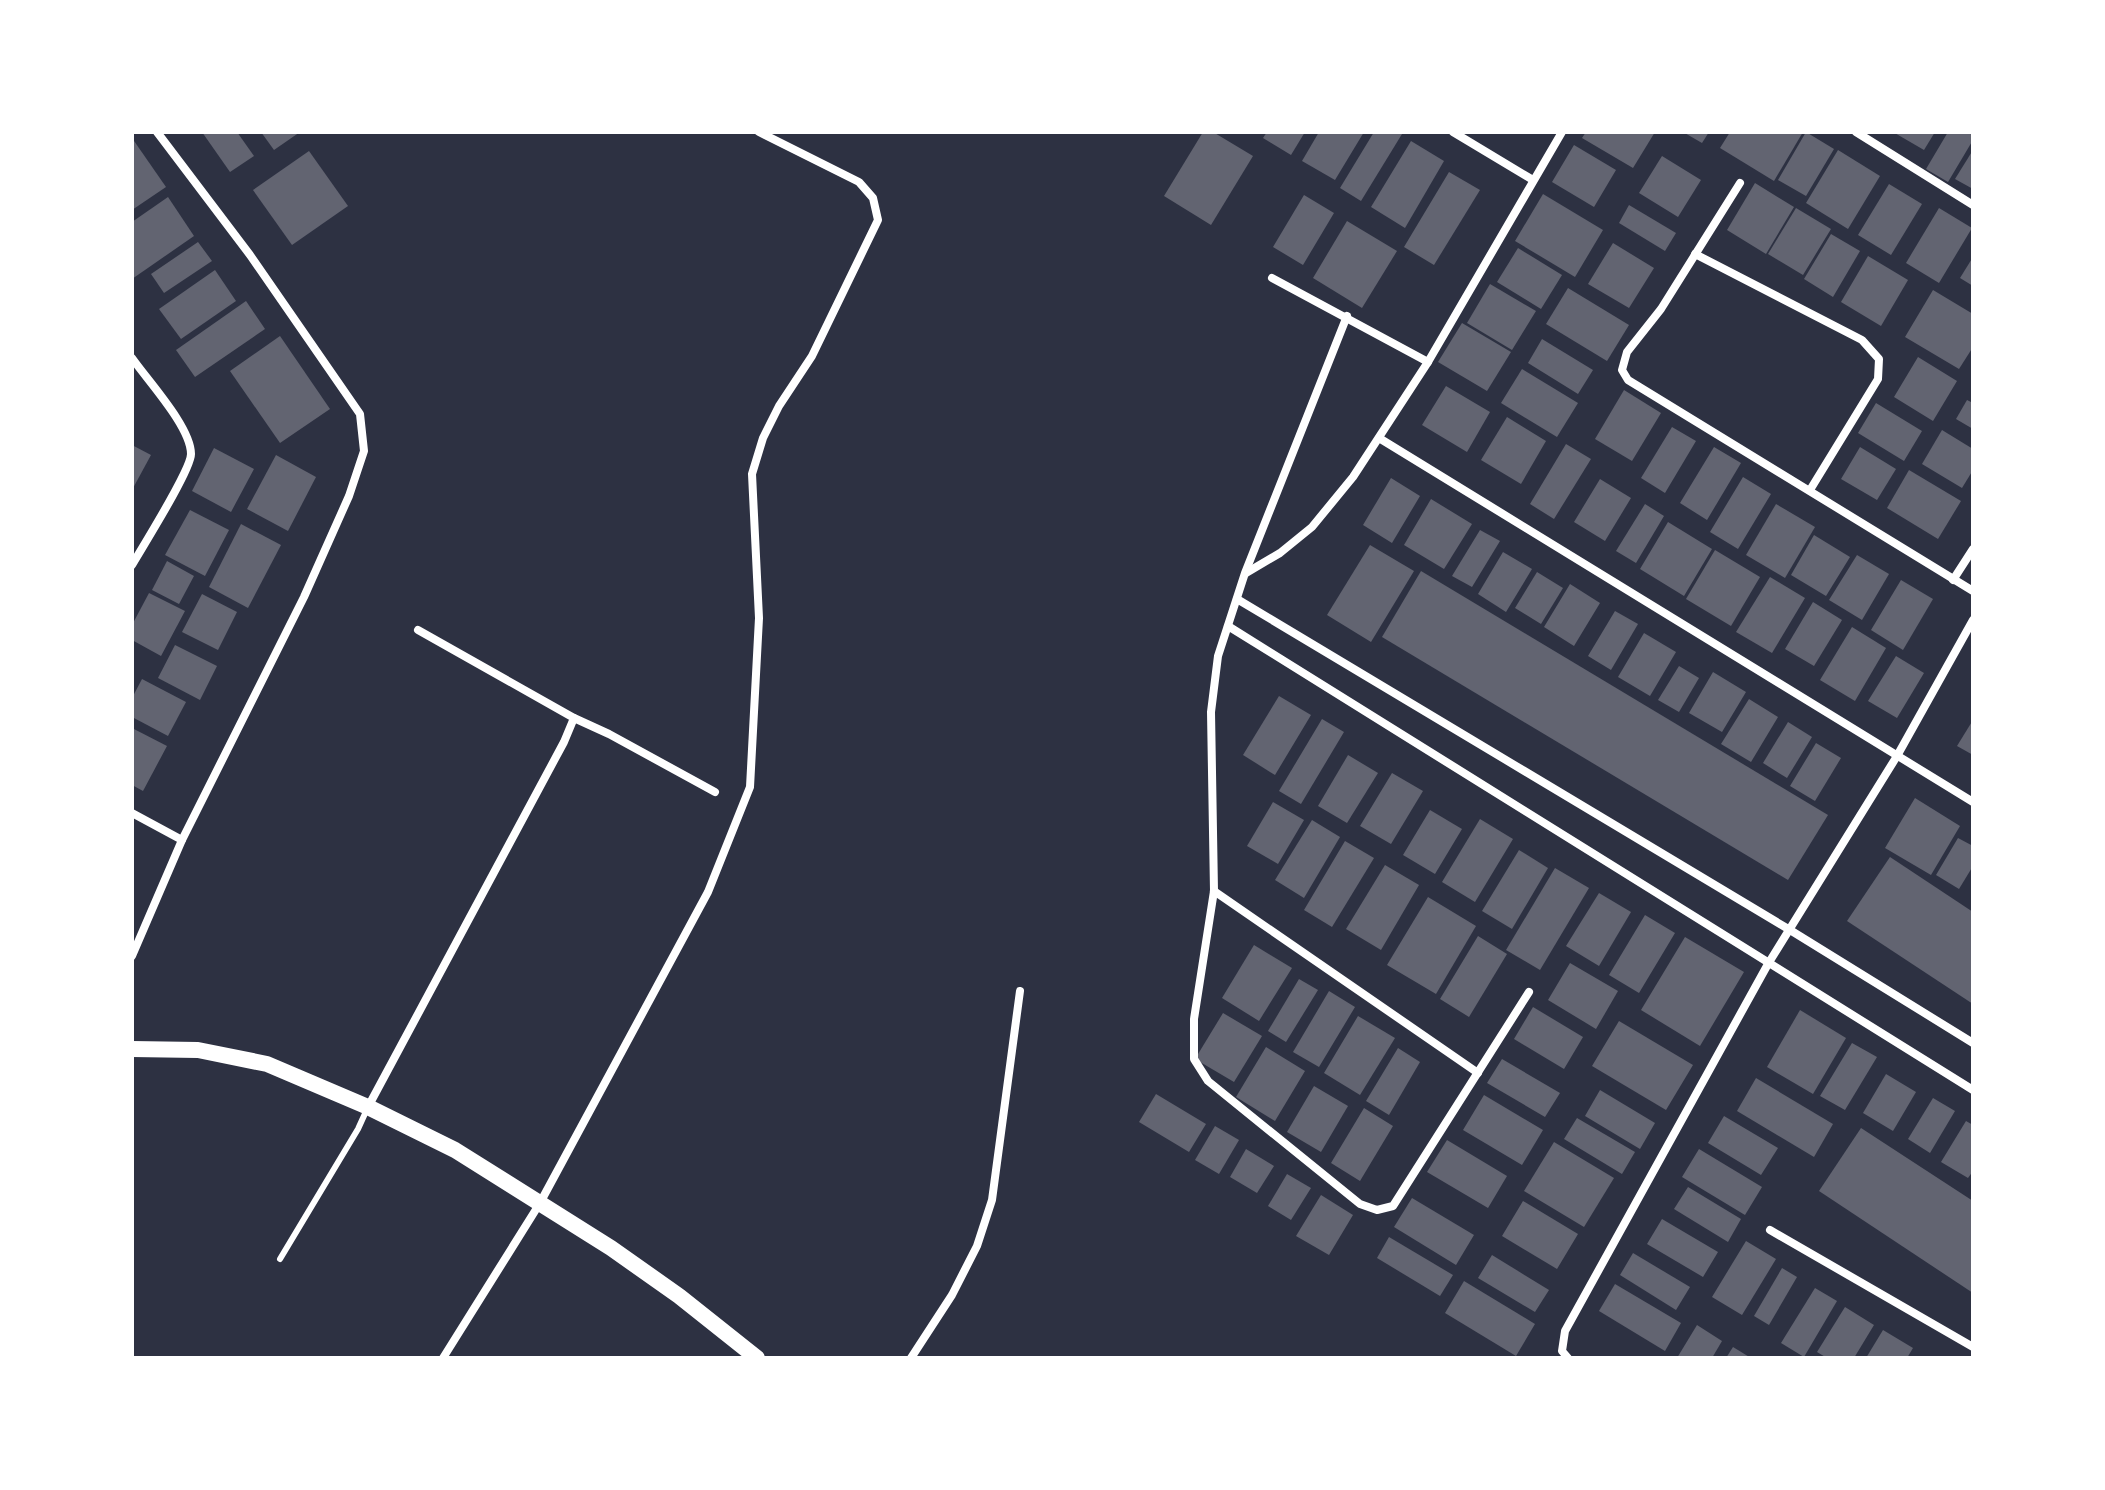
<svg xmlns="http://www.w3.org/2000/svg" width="2105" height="1490" font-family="'Varela Round',sans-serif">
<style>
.building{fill:#626471}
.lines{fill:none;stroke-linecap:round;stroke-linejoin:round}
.service{stroke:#fff;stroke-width:6}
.minor{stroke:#fff;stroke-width:8}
.secondary{stroke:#fff;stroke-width:16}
</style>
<rect width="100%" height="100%" fill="#2d3142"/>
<g class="building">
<polygon points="202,132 237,132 254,156 230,172"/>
<polygon points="261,132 300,132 274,150"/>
<polygon points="1203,132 1213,132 1253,156 1211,225 1164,196"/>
<polygon points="1267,132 1305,132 1291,155 1263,138"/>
<polygon points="1319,132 1364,132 1335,180 1302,161"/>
<polygon points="1374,132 1402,134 1361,201 1340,188"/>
<polygon points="1586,132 1655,132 1633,168 1582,138"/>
<polygon points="1683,132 1709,132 1702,143"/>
<polygon points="1730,132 1803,132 1774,181 1720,148"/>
<polygon points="1806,132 1834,149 1806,196 1778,180"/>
<polygon points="1893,132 1935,132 1924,150"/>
<polygon points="1948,132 1973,132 1973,140 1948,182 1926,169"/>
<polygon points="132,138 166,187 132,210"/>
<polygon points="1411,141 1444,161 1405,228 1371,207"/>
<polygon points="1574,145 1616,170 1594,207 1552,182"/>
<polygon points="1838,150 1880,176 1848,229 1806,203"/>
<polygon points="1973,150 1973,189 1955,179"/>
<polygon points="309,151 348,206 292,245 253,190"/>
<polygon points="1662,156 1701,180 1678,217 1639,193"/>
<polygon points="1449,172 1480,190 1434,265 1404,247"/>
<polygon points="1755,183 1794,207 1766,254 1727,230"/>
<polygon points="1889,184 1922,204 1891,255 1858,235"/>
<polygon points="1543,194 1603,230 1575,277 1515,241"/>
<polygon points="1304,195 1334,213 1303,265 1273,247"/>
<polygon points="168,197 194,236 132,279 132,222"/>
<polygon points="1629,205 1676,233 1665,251 1619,223"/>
<polygon points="1796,208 1831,229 1803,275 1768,254"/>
<polygon points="1939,208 1972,228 1939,283 1906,263"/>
<polygon points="1347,221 1397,251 1362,308 1313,278"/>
<polygon points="1831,234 1860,251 1833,297 1804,279"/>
<polygon points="198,242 212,261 164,293 151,274"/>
<polygon points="1613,243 1654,268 1629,308 1588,284"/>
<polygon points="1518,248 1562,275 1541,309 1497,282"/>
<polygon points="1868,256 1908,280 1881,326 1841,302"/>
<polygon points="1973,257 1973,286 1960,278"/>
<polygon points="215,270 236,301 181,339 159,309"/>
<polygon points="1490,284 1536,311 1512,350 1467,323"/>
<polygon points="1568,288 1629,325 1607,361 1546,324"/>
<polygon points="1933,290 1973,314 1973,347 1959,369 1905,337"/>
<polygon points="246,301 265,329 195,377 176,350"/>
<polygon points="1462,323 1511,352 1487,391 1438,362"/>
<polygon points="280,336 330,409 280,443 230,371"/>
<polygon points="1542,339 1593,370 1578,394 1528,363"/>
<polygon points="1918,357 1957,381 1933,421 1894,397"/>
<polygon points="1522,369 1578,403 1557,437 1501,403"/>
<polygon points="1446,386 1490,412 1467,452 1422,425"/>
<polygon points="1624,390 1661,413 1632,461 1595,439"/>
<polygon points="1967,400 1973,403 1973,429 1956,419"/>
<polygon points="1876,403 1922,431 1904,461 1858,433"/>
<polygon points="1507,417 1546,441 1521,484 1481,460"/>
<polygon points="1672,427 1696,441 1665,493 1641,478"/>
<polygon points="1942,430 1973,449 1973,470 1962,488 1922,464"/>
<polygon points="1566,444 1591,459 1554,519 1530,504"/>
<polygon points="132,445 151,455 132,490"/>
<polygon points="1714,447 1741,463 1707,520 1680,503"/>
<polygon points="1860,447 1896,469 1877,500 1841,479"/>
<polygon points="214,448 254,469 231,512 192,491"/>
<polygon points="276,455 316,477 288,531 247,509"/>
<polygon points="1909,470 1961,501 1938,539 1887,508"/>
<polygon points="1743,477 1771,494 1738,549 1710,532"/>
<polygon points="1391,478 1420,496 1392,543 1363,525"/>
<polygon points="1600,479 1631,498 1605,541 1574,522"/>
<polygon points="1431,499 1472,524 1444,569 1404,545"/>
<polygon points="1645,504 1664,516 1636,563 1616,551"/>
<polygon points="1776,504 1815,527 1785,578 1746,555"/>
<polygon points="190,510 229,530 205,576 165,555"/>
<polygon points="1668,522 1712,549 1684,596 1640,569"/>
<polygon points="241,524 281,545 248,608 209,587"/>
<polygon points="1480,530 1500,541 1472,587 1452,576"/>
<polygon points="1814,535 1850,557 1826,596 1791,575"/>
<polygon points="1370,545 1414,571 1371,642 1327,615"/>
<polygon points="1715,550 1760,577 1731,626 1686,599"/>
<polygon points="1503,552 1532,569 1506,612 1478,594"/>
<polygon points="1857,555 1889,574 1862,620 1829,600"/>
<polygon points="167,561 194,576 179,604 152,590"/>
<polygon points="1421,571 1828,815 1788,880 1382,637"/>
<polygon points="1537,572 1563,588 1541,624 1515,608"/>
<polygon points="1770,577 1805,598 1772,653 1736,632"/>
<polygon points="1901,580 1933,599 1903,650 1871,630"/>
<polygon points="1570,584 1600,603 1574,646 1544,627"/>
<polygon points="149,593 185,611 161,656 132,640 132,625"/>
<polygon points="202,594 237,612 218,650 182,632"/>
<polygon points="1813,602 1842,620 1814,666 1785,649"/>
<polygon points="1615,611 1638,624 1611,670 1588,656"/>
<polygon points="1852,627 1886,648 1855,701 1820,680"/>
<polygon points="1644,633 1676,652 1650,696 1618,677"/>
<polygon points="175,645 217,666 200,700 158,678"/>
<polygon points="1896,656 1924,673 1897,718 1868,701"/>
<polygon points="1679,666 1699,678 1679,712 1658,700"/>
<polygon points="1713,672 1746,692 1722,732 1689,713"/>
<polygon points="142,679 186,702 168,736 132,717 132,698"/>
<polygon points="1279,696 1311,715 1275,775 1243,755"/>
<polygon points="1749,699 1778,717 1751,762 1721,744"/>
<polygon points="1322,719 1344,732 1301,804 1279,791"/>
<polygon points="1973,720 1973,755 1957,746"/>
<polygon points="1788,722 1812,737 1787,778 1763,763"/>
<polygon points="132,728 167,746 143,791 132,785"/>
<polygon points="1816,743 1841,758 1815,801 1790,786"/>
<polygon points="1348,755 1378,773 1347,823 1318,806"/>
<polygon points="1392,773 1423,791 1391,844 1360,826"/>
<polygon points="1915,798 1960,826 1931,875 1885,848"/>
<polygon points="1273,802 1304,820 1278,864 1247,846"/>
<polygon points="1430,810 1462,829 1435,874 1403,855"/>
<polygon points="1480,819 1513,839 1475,902 1442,882"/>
<polygon points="1312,820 1340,837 1304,898 1275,880"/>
<polygon points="1958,838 1973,846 1973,866 1959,889 1936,875"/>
<polygon points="1345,841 1374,858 1332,927 1304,910"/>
<polygon points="1519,850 1548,868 1512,929 1482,911"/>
<polygon points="1890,857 1973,912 1973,1004 1847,921"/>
<polygon points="1385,865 1419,885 1381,950 1346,929"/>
<polygon points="1555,868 1589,888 1540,970 1506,950"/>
<polygon points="1599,893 1631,912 1599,966 1566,946"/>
<polygon points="1428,897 1476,926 1436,994 1387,965"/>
<polygon points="1645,915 1675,933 1639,993 1609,975"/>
<polygon points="1478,936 1507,954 1469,1017 1440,999"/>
<polygon points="1685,937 1744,972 1700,1046 1641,1010"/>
<polygon points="1254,945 1292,968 1259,1021 1222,998"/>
<polygon points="1570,963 1618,991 1596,1029 1548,1000"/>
<polygon points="1299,979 1318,990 1286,1042 1268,1031"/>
<polygon points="1329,991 1355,1007 1319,1067 1293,1052"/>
<polygon points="1533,1007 1583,1037 1564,1069 1514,1039"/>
<polygon points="1800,1010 1846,1038 1813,1094 1767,1067"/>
<polygon points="1223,1013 1262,1036 1234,1082 1195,1059"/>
<polygon points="1358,1016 1395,1038 1360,1095 1324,1073"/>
<polygon points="1619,1021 1693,1065 1666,1110 1592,1066"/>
<polygon points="1852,1043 1877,1057 1845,1110 1820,1096"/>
<polygon points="1266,1047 1305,1071 1275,1121 1236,1097"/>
<polygon points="1398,1048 1420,1062 1389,1115 1366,1101"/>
<polygon points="1502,1059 1560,1093 1545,1117 1487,1083"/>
<polygon points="1886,1074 1916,1092 1893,1131 1863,1113"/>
<polygon points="1756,1078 1833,1124 1814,1157 1737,1111"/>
<polygon points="1314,1086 1348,1106 1321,1152 1287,1132"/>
<polygon points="1600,1090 1655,1123 1640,1149 1585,1116"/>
<polygon points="1156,1094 1206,1124 1189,1152 1139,1122"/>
<polygon points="1484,1095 1543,1130 1522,1165 1463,1130"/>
<polygon points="1933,1098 1955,1111 1930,1153 1908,1139"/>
<polygon points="1364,1108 1393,1126 1360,1181 1331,1163"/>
<polygon points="1724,1116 1778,1148 1761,1175 1708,1143"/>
<polygon points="1577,1118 1635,1152 1622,1174 1564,1139"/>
<polygon points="1966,1121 1973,1125 1973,1171 1968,1178 1941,1162"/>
<polygon points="1215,1126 1239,1140 1219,1174 1195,1160"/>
<polygon points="1861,1128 1973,1201 1973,1293 1819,1191"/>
<polygon points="1447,1140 1507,1176 1488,1208 1427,1172"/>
<polygon points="1554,1142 1614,1178 1584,1227 1524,1191"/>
<polygon points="1246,1149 1274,1166 1257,1193 1230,1177"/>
<polygon points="1699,1149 1762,1187 1745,1215 1682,1177"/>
<polygon points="1287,1174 1311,1188 1291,1220 1268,1206"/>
<polygon points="1688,1187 1741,1219 1728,1242 1674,1209"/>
<polygon points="1321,1195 1353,1215 1329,1255 1296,1236"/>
<polygon points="1412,1198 1474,1235 1456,1265 1394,1227"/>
<polygon points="1523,1201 1578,1234 1557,1269 1502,1236"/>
<polygon points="1662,1219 1718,1252 1703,1277 1647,1244"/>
<polygon points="1389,1237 1453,1275 1440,1296 1377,1258"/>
<polygon points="1746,1241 1776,1259 1742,1315 1712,1297"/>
<polygon points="1633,1253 1690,1287 1676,1310 1620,1275"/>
<polygon points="1492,1255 1549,1290 1535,1312 1478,1278"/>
<polygon points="1782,1268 1797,1277 1769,1325 1754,1316"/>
<polygon points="1464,1281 1535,1324 1516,1356 1445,1313"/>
<polygon points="1615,1284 1681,1323 1665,1351 1599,1311"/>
<polygon points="1815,1288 1837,1301 1804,1357 1781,1343"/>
<polygon points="1845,1307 1874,1325 1854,1358 1827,1358 1817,1352"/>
<polygon points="1697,1325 1722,1341 1712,1358 1677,1358"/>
<polygon points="1883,1330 1913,1348 1907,1358 1866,1358"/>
<polygon points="1733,1347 1751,1358 1726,1358"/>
</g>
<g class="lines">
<polyline class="service" points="280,1259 358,1129 368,1107"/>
<g class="minor">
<polyline points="157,132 250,255 360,414 364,451 349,496 304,597 182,840"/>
<polyline points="1453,132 1533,180"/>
<polyline points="1856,132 1973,205"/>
<polyline points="1740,183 1661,309 1627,352 1622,370 1628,380 1973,591"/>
<polyline points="1695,254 1862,340 1879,359 1878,379 1810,490"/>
<polyline points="1272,278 1428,362"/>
<polyline points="1347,316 1245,573 1218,656 1211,712 1214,891 1194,1019 1194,1059 1208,1081 1360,1204 1377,1210 1393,1206 1529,992"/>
<path d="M 132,358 C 148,381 191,427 191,454 C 191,470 143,546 132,565"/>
<polyline points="1379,438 1973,802"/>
<polyline points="1246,573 1280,553 1312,527 1353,477 1428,362 1562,132"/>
<polyline points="1953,580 1973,549"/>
<polyline points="1237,599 1790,930 1973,1043"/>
<polyline points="1228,626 1973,1090"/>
<polyline points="574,718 609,734 715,792"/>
<polyline points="132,813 182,840 132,956"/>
<polyline points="1214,891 1478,1073"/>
<polyline points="368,1107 564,742 574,718 418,630"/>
<polyline points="1770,1230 1973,1347"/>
<polyline points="443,1358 540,1203 708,892 750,787 759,618 752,474 763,438 779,406 812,356 878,220 873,198 859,182 759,132"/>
<polyline points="911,1358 952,1295 977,1246 992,1200 1020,991"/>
<polyline points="1568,1358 1562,1351 1565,1331 1768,964 1897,756 1973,620"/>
</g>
<polyline class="secondary" points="132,1049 198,1050 267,1064 368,1107 455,1150 611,1248 679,1296 757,1358"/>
</g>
<rect width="2105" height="1490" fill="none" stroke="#ffffff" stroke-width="268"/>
</svg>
